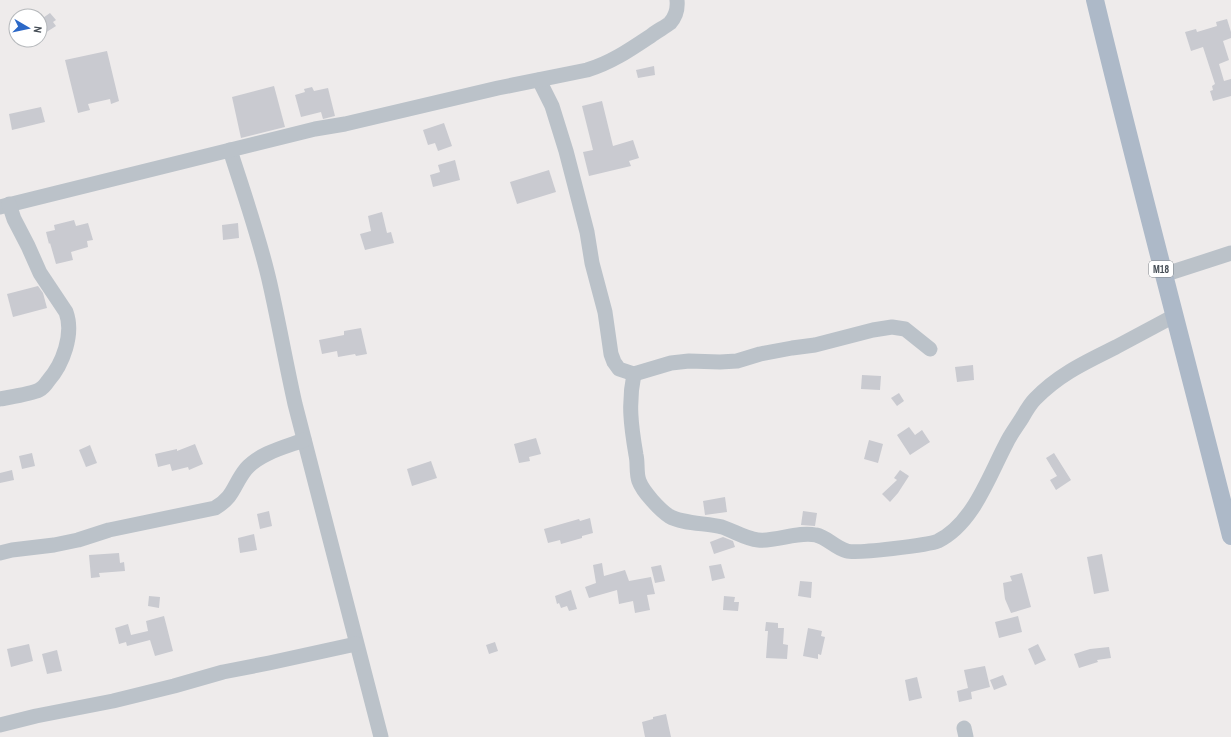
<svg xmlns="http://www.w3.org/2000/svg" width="1231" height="737" font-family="'Archivo Narrow',sans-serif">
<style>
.building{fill:#c9cad0}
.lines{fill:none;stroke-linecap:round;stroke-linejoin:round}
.minor{stroke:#bbc2c9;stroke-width:15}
.major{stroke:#adb9c8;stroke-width:18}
.labels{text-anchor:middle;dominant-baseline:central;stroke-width:3;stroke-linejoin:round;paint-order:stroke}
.shield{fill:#fff;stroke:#7e8389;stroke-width:1}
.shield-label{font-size:10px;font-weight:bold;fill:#464e56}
</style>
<rect width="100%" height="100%" fill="#eeebeb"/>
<g class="building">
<polygon points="50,13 56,20 53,22 56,26 45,33 40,26 40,20"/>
<polygon points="1227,19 1231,32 1231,38 1223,41 1229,60 1219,64 1224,81 1231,79 1231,96 1213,101 1210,91 1213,90 1212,86 1215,84 1203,47 1191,51 1185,32 1196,29 1197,32 1217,26 1216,22"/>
<polygon points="107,51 119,101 111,104 110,99 88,104 90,110 78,113 65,60"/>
<polygon points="654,66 655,75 638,78 636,70"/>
<polygon points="274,86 285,127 241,138 232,97"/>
<polygon points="312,87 314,91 328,88 335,116 323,119 321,112 301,117 295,95 305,92 304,89"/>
<polygon points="602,101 613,146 633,140 639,158 629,161 631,166 589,176 583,152 593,150 582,106"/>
<polygon points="41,107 45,122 12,130 9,114"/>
<polygon points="444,123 452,146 438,151 435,143 428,145 423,130"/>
<polygon points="455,160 460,180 433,187 430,175 440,172 438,165"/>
<polygon points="549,170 556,192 517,204 510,182"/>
<polygon points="382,212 387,233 391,232 394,243 365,250 360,234 371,231 368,216"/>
<polygon points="74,220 76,226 88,223 93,240 87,241 88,247 71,252 73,260 56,264 50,243 49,244 46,232 55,230 54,225"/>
<polygon points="238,223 239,238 223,240 222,225"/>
<polygon points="38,286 43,293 47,308 13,317 7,294"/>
<polygon points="361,328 367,354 356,356 355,354 338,357 337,351 322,354 319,340 344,335 344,331"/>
<polygon points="973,365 974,380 957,382 955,367"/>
<polygon points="862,375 881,376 880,390 861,389"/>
<polygon points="899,393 904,401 897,406 891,398"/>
<polygon points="909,427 915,435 922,430 930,442 910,455 897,435"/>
<polygon points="536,438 541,454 529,457 530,461 519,463 514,444"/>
<polygon points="869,440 883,444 878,463 864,459"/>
<polygon points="195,444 203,464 189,470 188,467 172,471 170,464 158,467 155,454 177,449 177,451"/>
<polygon points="90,445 97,463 86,467 79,450"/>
<polygon points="32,453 35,466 22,469 19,456"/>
<polygon points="1054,453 1071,480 1056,490 1050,480 1057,476 1046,458"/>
<polygon points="431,461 437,478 412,486 407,469"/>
<polygon points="12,470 14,480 0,483 0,473"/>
<polygon points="900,470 909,476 898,493 890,502 882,494 897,480 894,478"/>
<polygon points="725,497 727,512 705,515 703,501"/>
<polygon points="269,511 272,526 260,529 257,514"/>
<polygon points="803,511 817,513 815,526 801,525"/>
<polygon points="590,518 593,533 582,536 582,538 561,544 560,540 548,543 544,529 579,519 580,521"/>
<polygon points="254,534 257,550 240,553 238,538"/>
<polygon points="723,537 733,541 735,547 714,554 710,542"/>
<polygon points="119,553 120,563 124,562 125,571 99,573 100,577 91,578 89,555"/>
<polygon points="1102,554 1109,591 1094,594 1087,557"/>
<polygon points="602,563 604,576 625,570 629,581 651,577 655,594 647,595 650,610 635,613 633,601 619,604 617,590 589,598 585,587 596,583 593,565"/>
<polygon points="721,564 725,578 712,581 709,566"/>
<polygon points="661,565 665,581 655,583 651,567"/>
<polygon points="1022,573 1031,607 1011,613 1005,599 1003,583 1012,581 1010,576"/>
<polygon points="800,581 812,582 811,598 798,596"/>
<polygon points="571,590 577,609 569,611 567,606 561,608 559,603 557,604 555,596"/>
<polygon points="149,596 160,597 159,608 148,606"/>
<polygon points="724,596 735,597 734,602 739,602 738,611 723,610"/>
<polygon points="164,616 173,651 155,656 150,640 127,646 126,642 119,644 115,628 128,624 131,635 148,631 146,621"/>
<polygon points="1018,616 1022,632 999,638 995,622"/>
<polygon points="766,622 778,623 778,628 784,628 783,644 788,645 787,659 766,658 768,631 765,631"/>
<polygon points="808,628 822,631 821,636 825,637 821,655 818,654 818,659 803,656"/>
<polygon points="495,642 498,651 489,654 486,645"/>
<polygon points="29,644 33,661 11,667 7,649"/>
<polygon points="1038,644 1046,660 1035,665 1028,649"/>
<polygon points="1109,647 1111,658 1097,660 1098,662 1079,668 1074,654 1090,649"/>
<polygon points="57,650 62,671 47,674 42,654"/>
<polygon points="985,666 990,687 971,692 972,699 959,702 957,691 968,688 964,670"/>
<polygon points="1003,675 1007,685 994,690 990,680"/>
<polygon points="917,677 922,698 909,701 905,680"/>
<polygon points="666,714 671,737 645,737 642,722 653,719 653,717"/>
</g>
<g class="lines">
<g class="minor">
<polyline points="539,80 552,106 566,151 587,232 592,263 605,312 611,354 614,362 619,369 634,374 671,363 689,361 720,362 737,361 760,354 792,348 815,345 873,330 892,327 905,329 930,349"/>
<path d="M 230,150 C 244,194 260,239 270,284 C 279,324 286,364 295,404 L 381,737"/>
<path d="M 0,207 L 315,129 L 345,124 L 498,88 L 587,70 C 611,63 631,49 652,35 C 657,31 665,27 670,23 C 676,16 678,9 677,0"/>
<polyline points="1163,275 1231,253"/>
<path d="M 634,374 C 628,403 631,426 636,455 C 638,463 636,473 639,481 C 643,492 660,510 669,516 C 682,524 707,523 722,527 C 734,531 746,539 758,540 C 777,542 797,531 816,535 C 827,537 835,548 847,551 C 856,554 929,545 938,541 C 973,524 989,476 1006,444 C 1010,435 1017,426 1022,418 C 1026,411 1030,404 1035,399 C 1059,374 1086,362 1116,347 C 1135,337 1155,326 1174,316"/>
<path d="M 0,399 C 10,397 31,394 39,390 C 43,388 46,384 48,381 C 63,364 74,334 66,312 L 40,273 L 28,246 L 14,219 L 9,204"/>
<path d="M 0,553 L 12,550 L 54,545 L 78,540 L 109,530 L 215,508 C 235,496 233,485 246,469 C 260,453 285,447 304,440"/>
<polyline points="0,725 36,716 113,701 174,686 223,672 269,663 356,644"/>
<polyline points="964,728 966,737"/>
</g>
<path class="major" d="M 1095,0 C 1138,179 1186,357 1231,536"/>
</g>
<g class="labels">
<rect class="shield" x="1149" y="261" width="24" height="16" rx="3"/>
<g class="shield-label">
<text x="1161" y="269">M18</text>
</g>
</g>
<g transform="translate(28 28) rotate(99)"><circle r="19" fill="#ffffff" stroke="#b5b8bb"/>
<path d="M0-3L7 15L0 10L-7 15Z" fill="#2c68c7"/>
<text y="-6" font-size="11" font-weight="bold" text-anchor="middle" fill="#464e56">N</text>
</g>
</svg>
